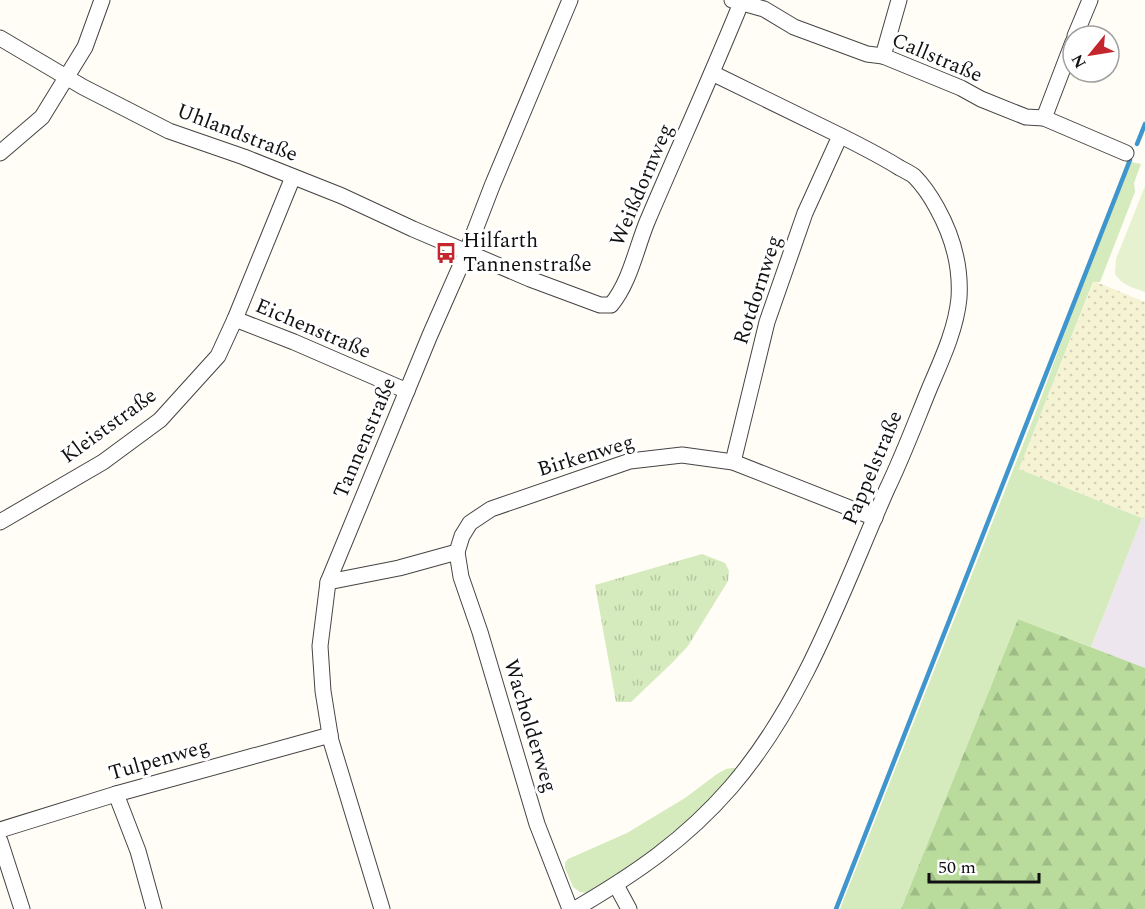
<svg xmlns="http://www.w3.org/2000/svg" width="1145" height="909" font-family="Spectral,serif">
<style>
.industrial{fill:#eee6ef}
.farmland{fill:url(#farmland-dots)}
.grass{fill:#d5ebbd}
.forest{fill:url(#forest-firs)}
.park{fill:url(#park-tufts)}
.pitch{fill:#e6f2cf}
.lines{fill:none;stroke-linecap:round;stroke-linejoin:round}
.stream{stroke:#3f96cf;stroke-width:4.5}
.street-casing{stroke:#444;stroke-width:17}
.street{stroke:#fff;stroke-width:15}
.labels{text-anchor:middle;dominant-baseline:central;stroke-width:6;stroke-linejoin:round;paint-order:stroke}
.street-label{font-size:21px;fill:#111;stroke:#fff}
.poi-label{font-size:21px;fill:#111;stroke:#fff;text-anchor:start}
</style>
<defs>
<pattern id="farmland-dots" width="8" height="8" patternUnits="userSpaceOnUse" patternTransform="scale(1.5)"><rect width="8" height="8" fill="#f6f3d4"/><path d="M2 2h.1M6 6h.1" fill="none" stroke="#d2cfb5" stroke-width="1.8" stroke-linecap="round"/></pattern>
<pattern id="forest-firs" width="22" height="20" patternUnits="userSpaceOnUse" patternTransform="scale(1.5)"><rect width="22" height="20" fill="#b9dc9c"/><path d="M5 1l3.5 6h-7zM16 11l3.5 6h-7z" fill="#9ebc85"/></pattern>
<pattern id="park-tufts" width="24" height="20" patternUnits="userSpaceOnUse" patternTransform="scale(1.5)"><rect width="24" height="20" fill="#d5ebbd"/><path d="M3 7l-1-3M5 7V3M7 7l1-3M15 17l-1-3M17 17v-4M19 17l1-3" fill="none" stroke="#b6c8a1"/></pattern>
</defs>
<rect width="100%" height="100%" fill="#fffdf5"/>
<polygon class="industrial" points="1142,518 1145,519 1145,668 1091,647"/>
<polygon class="farmland" points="1094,281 1145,302 1145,519 1019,469"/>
<g class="grass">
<polygon points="1127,161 1141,164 1134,183 1135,192 1100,282 1093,282 1019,469 1142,518 1091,647 1018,619 901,909 840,909 1037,409"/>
<polygon points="732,768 735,768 736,773 698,814 636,865 587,893 580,892 573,887 565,868 565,863 568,859 627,833 685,798 717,774 726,769"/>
</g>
<polygon class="forest" points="1018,619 1145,668 1145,909 901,909"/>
<polygon class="park" points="702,554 725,563 729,571 728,581 688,646 672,663 631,702 616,702 595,585"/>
<path class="pitch" d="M 1145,186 L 1145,292 C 1133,288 1122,285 1115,274 L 1116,259 Z"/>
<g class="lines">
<g class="stream">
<polyline points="1137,144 1145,124"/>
<polyline points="836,909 1130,160"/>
</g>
<defs>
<g id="street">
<polyline points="732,0 764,9 794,27 867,54 883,56 961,88 981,99 1026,117 1044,118 1126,153"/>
<polyline points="1075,36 1090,0"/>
<path d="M 0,38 L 83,87 L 169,131 L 244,157 L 342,196 L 413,229 L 530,279 L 600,305 L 611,305 C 630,282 636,249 647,222 C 678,149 711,77 741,3"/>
<polyline points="883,56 899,0"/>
<polyline points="1044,118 1073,42"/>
<polyline points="0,153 42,117 85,47 102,0"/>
<polyline points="235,319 294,342 407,391"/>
<polyline points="733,462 767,322 805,213 840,136"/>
<polyline points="0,522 103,462 160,420 218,356 235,319 293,177"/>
<polyline points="457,552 461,577 480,632 537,824 570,909"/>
<polyline points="328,582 399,568 457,552 462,536 470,523 491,509 630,461 682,455 733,462 875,518"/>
<polyline points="116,794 138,851 154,909"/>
<polyline points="0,830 116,794 330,735"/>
<polyline points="0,841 22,909"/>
<polyline points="616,885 629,909"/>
<polyline points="382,909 331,741 323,691 320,646 328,582 430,335 467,251 492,186 570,0"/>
<path d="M 575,909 C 635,874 685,840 731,787 C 805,701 842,591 887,489 C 903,456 916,421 930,387 C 942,359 956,329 959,298 C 961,267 952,235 937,208 C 931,197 923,185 914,176 C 910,173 904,170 900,168 C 881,156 861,146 841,136 C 798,115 755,94 712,73"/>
</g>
</defs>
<use href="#street" class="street-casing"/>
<use href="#street" class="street"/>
</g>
<defs>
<symbol id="bus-bare" viewBox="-9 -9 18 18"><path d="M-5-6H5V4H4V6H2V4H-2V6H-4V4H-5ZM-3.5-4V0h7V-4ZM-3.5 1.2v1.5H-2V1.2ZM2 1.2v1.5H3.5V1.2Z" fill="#c4262e" stroke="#fff" stroke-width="2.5" paint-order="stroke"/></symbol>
</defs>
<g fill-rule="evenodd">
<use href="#bus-bare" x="431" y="238" width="30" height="30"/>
</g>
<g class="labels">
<g class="street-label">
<text transform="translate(937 58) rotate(23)">Callstraße</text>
<text transform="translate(237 133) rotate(21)">Uhlandstraße</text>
<text transform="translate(642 185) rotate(-67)">Weißdornweg</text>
<text transform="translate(758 290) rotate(-72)">Rotdornweg</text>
<text transform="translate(313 329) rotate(23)">Eichenstraße</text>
<text transform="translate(109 426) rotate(-36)">Kleiststraße</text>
<text transform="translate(365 438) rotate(-67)">Tannenstraße</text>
<text transform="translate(586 456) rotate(-17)">Birkenweg</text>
<text transform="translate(873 468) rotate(-67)">Pappelstraße</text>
<text transform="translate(530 726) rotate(73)">Wacholderweg</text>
<text transform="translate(159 760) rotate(-16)">Tulpenweg</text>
</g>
<g class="poi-label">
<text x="463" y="241">Hilfarth<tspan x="463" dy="24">Tannenstraße</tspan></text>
</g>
</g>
<g transform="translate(1091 54) rotate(240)"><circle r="28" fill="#ffffff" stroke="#a0a0a0" stroke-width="1.5"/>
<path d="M0-4.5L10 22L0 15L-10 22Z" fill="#c4262e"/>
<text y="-9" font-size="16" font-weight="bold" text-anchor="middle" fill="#111111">N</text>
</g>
<path d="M929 873v9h110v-9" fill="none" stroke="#111111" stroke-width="3"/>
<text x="938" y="873" font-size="18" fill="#111111" stroke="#ffffff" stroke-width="4.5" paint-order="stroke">50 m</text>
</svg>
